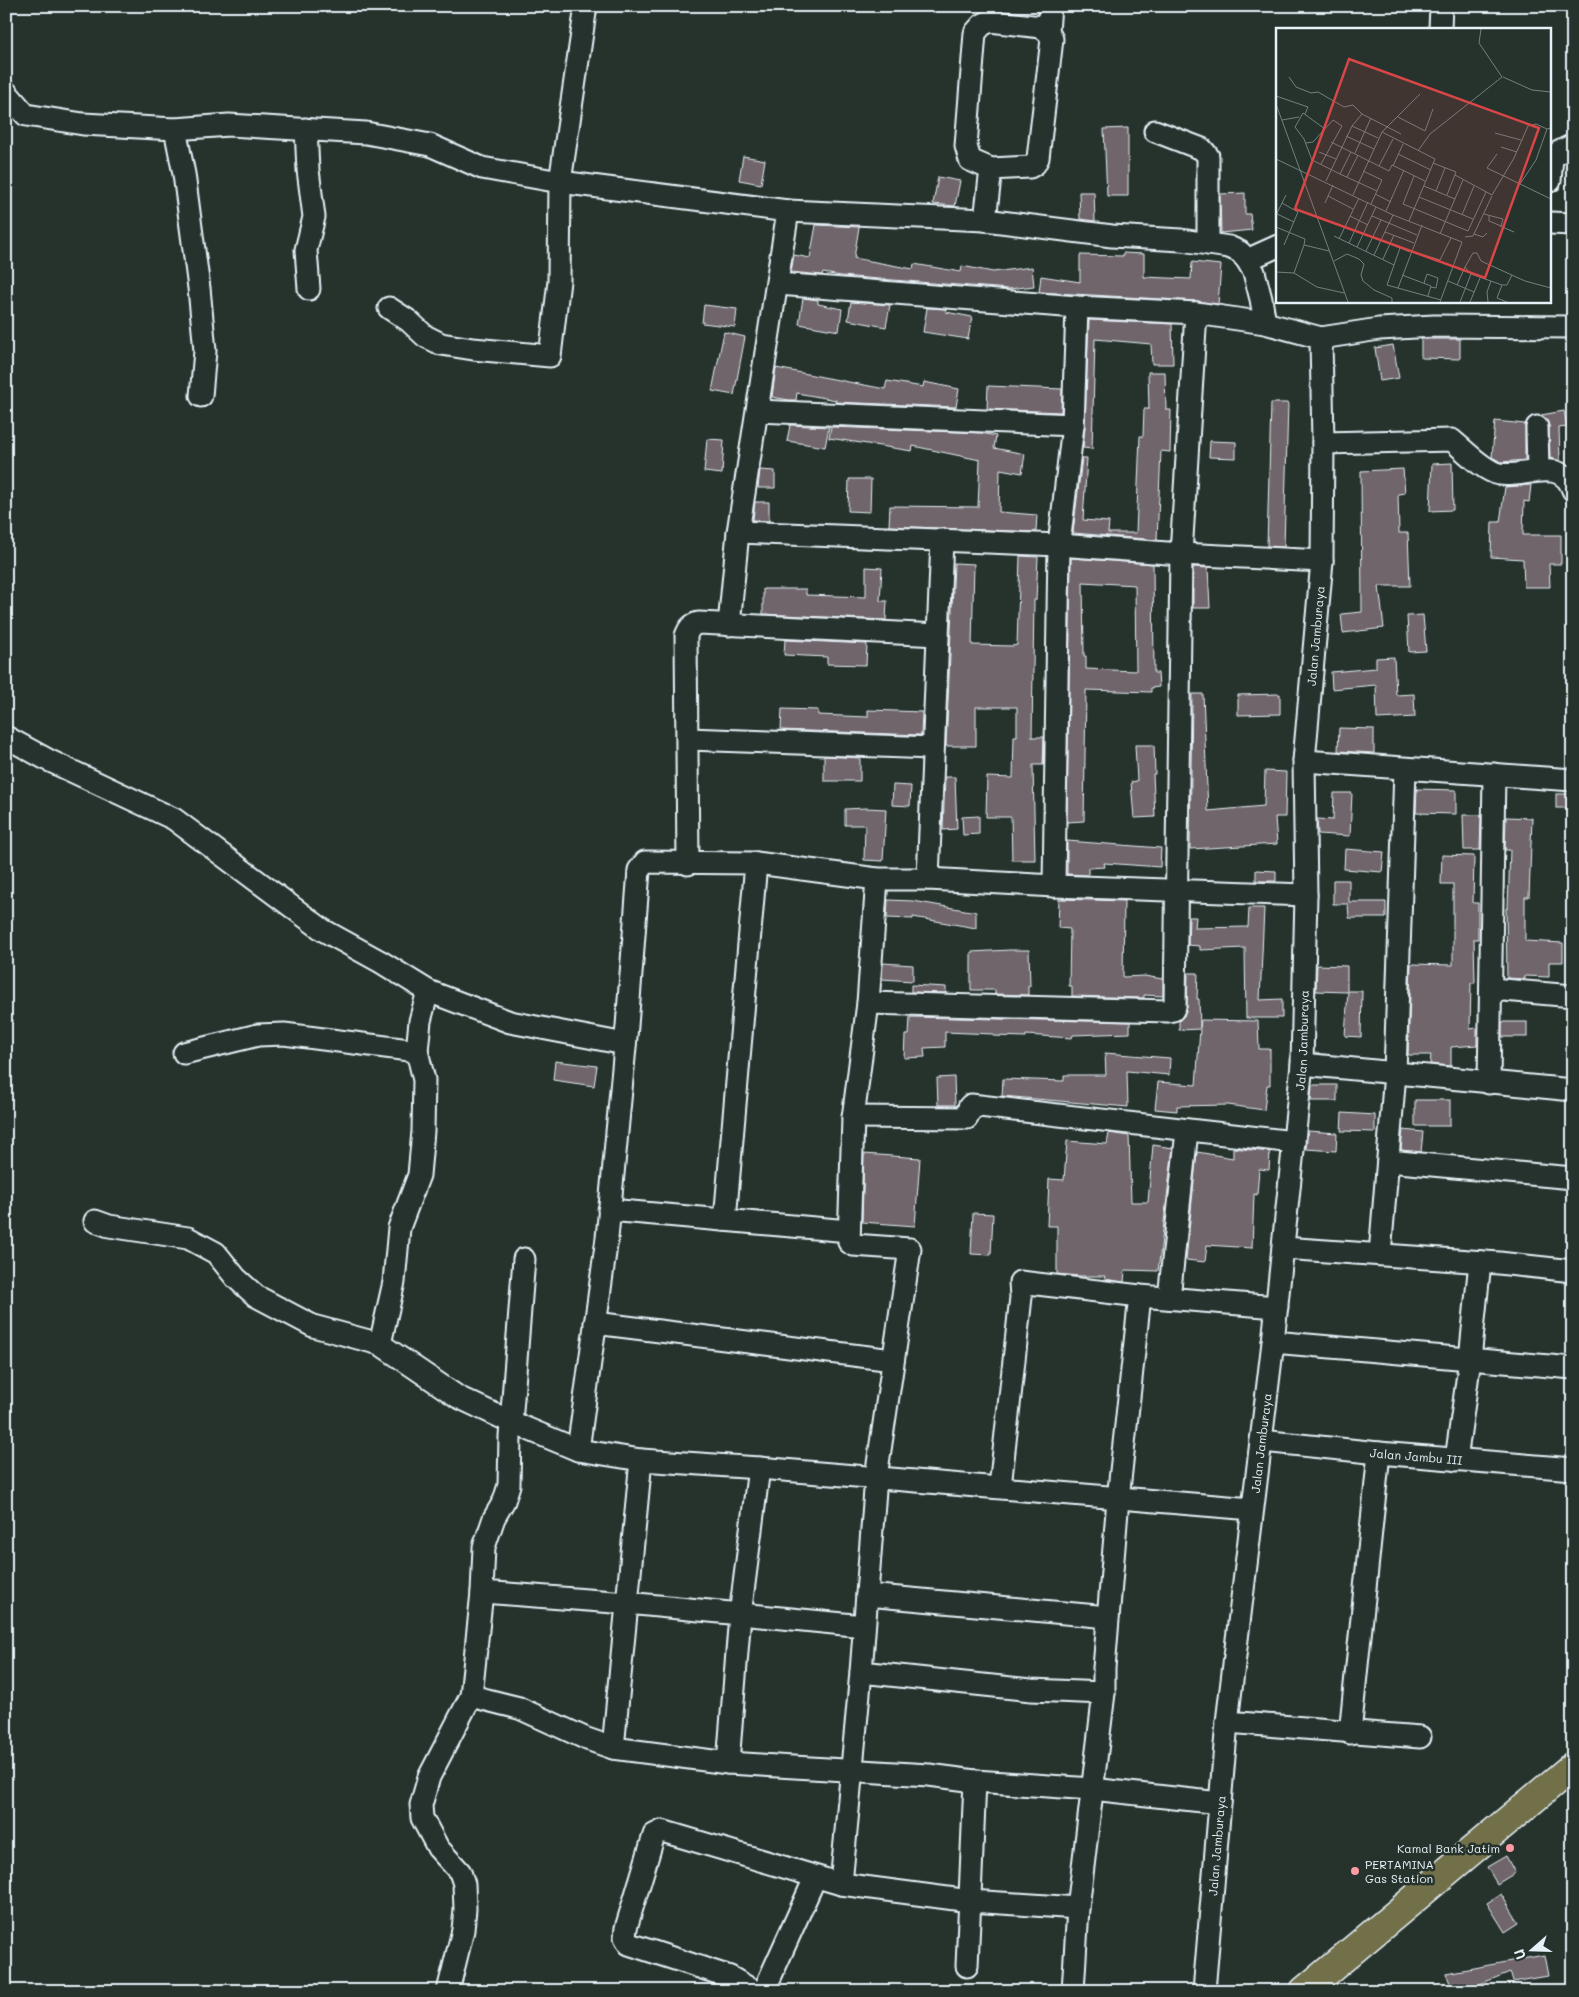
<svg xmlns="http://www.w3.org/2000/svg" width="1579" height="1997" font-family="Mali,sans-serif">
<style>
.building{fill:#6f656b;stroke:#e8f1f8;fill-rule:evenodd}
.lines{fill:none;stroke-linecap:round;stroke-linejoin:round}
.minor-casing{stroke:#e8f1f8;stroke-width:25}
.highway-casing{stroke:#e8f1f8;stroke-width:31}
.minor{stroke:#26332d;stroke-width:21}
.highway{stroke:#716f4a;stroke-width:28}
.poi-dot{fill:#ff9aa2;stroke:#26332d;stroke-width:2}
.labels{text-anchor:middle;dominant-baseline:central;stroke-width:5;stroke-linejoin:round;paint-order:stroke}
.street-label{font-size:12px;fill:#e8f1f8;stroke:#26332d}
.poi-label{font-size:12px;fill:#e8f1f8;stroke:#26332d;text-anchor:end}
.inset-road{fill:none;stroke:#747f7e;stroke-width:1}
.view{fill:#d94647;fill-opacity:0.15;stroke:#d94647;stroke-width:2.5}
.inset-edge{fill:none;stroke:#e8f1f8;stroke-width:2.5}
</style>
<rect width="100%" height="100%" fill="#26332d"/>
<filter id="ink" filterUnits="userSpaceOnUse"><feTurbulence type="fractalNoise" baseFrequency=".02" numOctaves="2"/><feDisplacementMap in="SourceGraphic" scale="10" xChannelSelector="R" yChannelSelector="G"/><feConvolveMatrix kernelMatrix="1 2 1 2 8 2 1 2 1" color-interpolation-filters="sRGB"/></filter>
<g filter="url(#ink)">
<g class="building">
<polygon points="1128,128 1128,196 1107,196 1104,129"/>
<polygon points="743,156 765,160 761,184 739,180"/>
<polygon points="938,177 960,181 955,206 933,204"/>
<polygon points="1079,192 1094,192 1095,221 1080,219"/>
<polygon points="1245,193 1245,214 1250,214 1252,230 1221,233 1220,194"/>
<polygon points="816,225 859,227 854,258 913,269 914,264 961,272 962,266 993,272 1032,267 1034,286 1009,289 841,276 823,273 822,275 791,272 794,255 810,258"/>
<polygon points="1123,253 1144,254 1144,277 1191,279 1192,262 1221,265 1218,304 1197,301 1039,292 1041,276 1080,282 1080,255 1123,256"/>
<polygon points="803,298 818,300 818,304 842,309 839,331 799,324"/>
<polygon points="851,302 890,305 886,327 848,320"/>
<polygon points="704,305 737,309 735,327 702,323"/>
<polygon points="927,308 946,309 946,312 972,317 968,339 923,332"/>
<polygon points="1089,320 1172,324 1173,364 1152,364 1151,344 1095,339 1092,449 1083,448 1085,426"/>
<polygon points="724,332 745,337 734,395 712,391"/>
<polygon points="1421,339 1460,339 1460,359 1421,358"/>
<polygon points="1393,345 1399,378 1380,381 1375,348"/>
<polygon points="776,368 885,389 887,381 923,387 924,382 959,389 956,407 835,402 836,400 797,393 796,400 789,400 772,397"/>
<polygon points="1148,372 1165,372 1166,410 1171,410 1170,452 1161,451 1157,540 1073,533 1082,458 1087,458 1083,520 1109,522 1108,533 1136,533 1140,436 1143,436 1144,409 1149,409"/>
<polygon points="988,386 1062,389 1061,412 987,409"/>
<polygon points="1271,403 1288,403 1284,547 1267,546"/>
<polygon points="1564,411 1567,427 1559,428 1560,461 1550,458 1549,426 1547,420 1541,415"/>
<polygon points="1495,421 1525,424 1525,460 1501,462 1492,457"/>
<polygon points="790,425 829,427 825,447 787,441"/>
<polygon points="831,427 981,433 996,436 994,448 1025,454 1022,473 1000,469 999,512 1037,515 1036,532 889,526 890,506 978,507 980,460 913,446 912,451 829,438"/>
<polygon points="707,439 724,440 722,474 704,472"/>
<polygon points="1210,441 1236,442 1236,458 1209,457"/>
<polygon points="1452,463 1453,510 1430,511 1432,464"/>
<polygon points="1403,469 1405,493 1398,494 1399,533 1408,533 1410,586 1379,586 1384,628 1343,633 1341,614 1362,612 1361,471"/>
<polygon points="760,470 775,471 775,488 758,488"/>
<polygon points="849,479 871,479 870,512 848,511"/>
<polygon points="1531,485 1529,502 1524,501 1523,535 1561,535 1561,564 1549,564 1550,587 1524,587 1523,559 1491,557 1492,522 1500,522 1505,487"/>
<polygon points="755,502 769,502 769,521 753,520"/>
<polygon points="1020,556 1038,557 1036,600 1034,600 1032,737 1044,737 1043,765 1033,765 1035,860 1012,860 1011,817 986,817 987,777 1013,778 1014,736 1017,736 1017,707 976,707 976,746 946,746 954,563 974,564 972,645 1012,646 1017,645"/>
<path d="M 1071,558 L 1153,564 L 1154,673 L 1158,673 L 1159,687 L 1151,688 L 1151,692 L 1086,690 L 1084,821 L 1067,822 ZM 1083,582 L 1135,585 L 1136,671 L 1086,669 L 1086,656 L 1084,656 Z"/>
<polygon points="866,567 882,568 880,601 887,601 886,620 763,614 763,589 806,589 806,595 866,597"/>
<polygon points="1193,567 1208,568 1210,608 1193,608"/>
<polygon points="1423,615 1426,651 1409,652 1407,616"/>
<polygon points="785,640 867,644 866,665 827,664 827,657 784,655"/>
<polygon points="1394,657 1396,695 1414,694 1415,717 1377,719 1376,685 1332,689 1331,672 1376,668 1376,658"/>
<polygon points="1192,694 1203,694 1208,811 1264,806 1265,771 1286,772 1285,817 1275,817 1277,844 1190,849"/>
<polygon points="1280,694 1280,714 1238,715 1238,695"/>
<polygon points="782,709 818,710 818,715 868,717 868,710 922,712 921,735 781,730"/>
<polygon points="1339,728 1374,729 1374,753 1338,751"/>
<polygon points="1135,745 1154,745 1155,774 1153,774 1155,817 1134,818 1131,782 1137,781"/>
<polygon points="824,756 860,758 860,781 824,781"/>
<polygon points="945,777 955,777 957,829 943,830"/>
<polygon points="893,785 911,786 910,806 892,805"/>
<polygon points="1417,789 1456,790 1456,814 1416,813"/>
<polygon points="1334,793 1352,793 1350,836 1318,834 1317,819 1333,820"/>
<rect x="1556" y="794" width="16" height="14"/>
<polygon points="866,808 886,809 883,861 864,860 865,825 845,825 845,809"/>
<polygon points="1463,815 1481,815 1480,850 1464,850"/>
<polygon points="979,816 979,834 963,835 962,817"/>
<polygon points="1506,817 1532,818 1529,897 1525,897 1525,941 1563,943 1563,962 1549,962 1549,977 1525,976 1525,979 1507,978 1506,908 1508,908 1510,850 1505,850"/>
<polygon points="1067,841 1161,848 1160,867 1104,863 1105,867 1088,868 1088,875 1067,874"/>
<polygon points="1345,849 1384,852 1382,872 1344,869"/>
<polygon points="1442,855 1474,856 1473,903 1478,903 1478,939 1474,939 1475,983 1471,983 1470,1029 1477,1028 1477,1045 1451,1047 1451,1066 1430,1064 1431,1055 1408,1055 1411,964 1453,965 1453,884 1441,884"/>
<polygon points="1256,870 1276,871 1276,881 1256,881"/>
<polygon points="1333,880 1349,880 1349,902 1386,902 1386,918 1349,918 1348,904 1333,904"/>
<polygon points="1059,899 1124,901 1123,977 1144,976 1163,979 1163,996 1144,995 1144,998 1072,996 1072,986 1069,986 1070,929 1058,928"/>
<polygon points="888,900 913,901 976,912 976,928 913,917 913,919 887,918"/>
<polygon points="1249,908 1264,908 1260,1000 1282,999 1282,1018 1246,1018 1245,948 1200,950 1200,946 1188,945 1189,917 1196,917 1195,928 1248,927"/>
<polygon points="1010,950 1029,950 1030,986 1028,986 1028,995 995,994 995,990 971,990 971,952"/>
<polygon points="883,963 913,965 913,981 882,979"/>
<polygon points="1317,965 1347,966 1347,992 1316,991"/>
<polygon points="1188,973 1198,973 1197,999 1199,999 1200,1028 1201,1020 1258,1021 1259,1049 1270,1049 1270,1085 1267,1085 1264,1110 1228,1105 1177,1106 1177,1111 1155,1109 1158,1082 1196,1085 1200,1029 1179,1030 1179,1021 1184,1016 1187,1007"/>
<polygon points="911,985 946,987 946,993 911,992"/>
<polygon points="1348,991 1362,991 1361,1037 1345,1036"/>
<polygon points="910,1017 1130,1022 1130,1033 1073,1035 1072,1038 1026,1035 1026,1037 993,1036 993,1034 945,1032 945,1047 924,1048 925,1057 904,1058 905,1035 909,1035"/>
<rect x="1502" y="1022" width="25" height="15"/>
<polygon points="1105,1053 1170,1058 1169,1075 1127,1071 1128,1107 1002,1096 1003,1079 1064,1081 1064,1075 1106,1075"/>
<polygon points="555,1061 597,1066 594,1086 553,1080"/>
<polygon points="954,1077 955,1105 938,1105 937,1078"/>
<polygon points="1312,1085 1337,1085 1337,1101 1311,1101"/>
<rect x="1415" y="1100" width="35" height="26"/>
<polygon points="1342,1113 1375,1115 1375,1132 1341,1131"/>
<polygon points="1403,1130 1423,1132 1421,1152 1401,1150"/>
<polygon points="1308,1131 1337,1133 1336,1151 1306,1149"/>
<polygon points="1109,1133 1129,1136 1131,1202 1148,1202 1153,1145 1173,1148 1158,1271 1125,1270 1124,1282 1104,1279 1105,1276 1080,1276 1057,1274 1057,1226 1047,1226 1049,1179 1064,1180 1067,1141 1107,1144"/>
<polygon points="1233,1148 1270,1152 1269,1170 1259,1169 1257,1195 1254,1194 1252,1248 1207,1245 1205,1262 1186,1260 1197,1152 1233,1158"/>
<polygon points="864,1154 920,1158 915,1226 862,1222"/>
<polygon points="973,1213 993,1214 991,1255 971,1254"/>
<polygon points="1506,1856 1515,1873 1497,1884 1487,1867"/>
<polygon points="1501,1894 1519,1923 1505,1932 1487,1903"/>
<polygon points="1544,1955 1548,1976 1513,1982 1510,1972 1480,1984 1482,1991 1453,1991 1446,1973"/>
</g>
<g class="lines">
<defs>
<g id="minor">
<polyline points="1440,29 1441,6"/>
<polyline points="1048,32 1050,6"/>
<polyline points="6,92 26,115 83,124 175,129 229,125 366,133 430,145 482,168 560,182 788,211 738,532 729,625"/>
<polyline points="175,129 184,174 199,288 205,351 201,396"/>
<polyline points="306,129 308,170 314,217 306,250 309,289"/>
<polyline points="1155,131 1202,149 1208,156 1208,244"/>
<polyline points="1550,181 1552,158 1559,152 1573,145"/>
<polyline points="788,211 985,220 1112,236 1181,240 1229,247 1240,252 1247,260 1254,272 1261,299 1265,323"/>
<polyline points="985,220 991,169 970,160 966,146 975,33 982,25 990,21 1041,27 1048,32 1052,39 1038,158 1035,164 1030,167 991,169"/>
<polyline points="1550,223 1573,224"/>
<polyline points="1247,260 1278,246"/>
<polyline points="778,284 1077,307 1196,313 1181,554 1175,1006 1173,1010 1168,1011 868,1003"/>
<polyline points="389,308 409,321 425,336 441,344 473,349 550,356 559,281 560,182 586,6"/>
<polyline points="1196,313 1265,323 1321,338"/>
<polyline points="758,411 1073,425"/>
<polyline points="1537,427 1538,470"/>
<path d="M 1323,443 L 1452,440 C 1464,450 1484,471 1499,474 C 1524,479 1561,455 1573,490"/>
<polyline points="738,532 1059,545 1181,554 1322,561"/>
<polyline points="6,737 48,760 174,819 323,930 381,962 428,991 510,1022 625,1044"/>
<polyline points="688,739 933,748"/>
<polyline points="1304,761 1573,780"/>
<path d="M 688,864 L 686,636 C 689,628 691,625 699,623 L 938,635"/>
<polyline points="928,879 942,540"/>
<polyline points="1054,886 1059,545 1073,425 1077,307"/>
<polyline points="1492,989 1573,996"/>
<polyline points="417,1051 420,1021 428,991"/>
<polyline points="184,1053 258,1035 284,1034 417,1051 424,1080 423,1131 419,1175 399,1228 394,1282 380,1344"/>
<polyline points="1302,1064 1573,1090"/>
<polyline points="1489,1083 1494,774"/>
<polyline points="853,1117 967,1118 969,1114 969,1107 971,1105 1294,1142"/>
<polyline points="1388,1161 1573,1178"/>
<polyline points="609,1210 849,1231"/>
<polyline points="725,1220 756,863"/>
<polyline points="95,1221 109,1226 188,1238 216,1253 236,1278 256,1296 313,1326 380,1344 458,1397 511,1422 578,1450 641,1460 759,1468 1252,1509"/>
<polyline points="1283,1248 1499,1263 1573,1271"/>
<polyline points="1380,1254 1395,1073 1405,769"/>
<polyline points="524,1259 510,1436 509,1485 504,1501 494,1518 484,1547 482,1592 471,1696 519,1708 587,1739 613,1748 728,1763 929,1775 975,1781 1092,1789 1220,1803"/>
<polyline points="1169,1298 1187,1131"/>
<polyline points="595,1323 893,1360"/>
<polyline points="1273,1342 1573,1368"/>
<path id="s1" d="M 1261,1441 L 1379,1453 L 1573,1469"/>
<polyline points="578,1450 607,1238 627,1026 639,870 645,862 756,863 877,879 928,879 1054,886 1306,895"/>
<polyline points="1456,1460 1470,1359 1480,1262"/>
<polyline points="1000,1487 1021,1297 1020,1282 1140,1296 1277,1307"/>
<polyline points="482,1592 627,1603 864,1626"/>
<polyline points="867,1595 1108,1617"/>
<polyline points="861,1672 1031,1690 1104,1693 1104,1668 1118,1499 1140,1296"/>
<polyline points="1227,1722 1420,1737"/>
<polyline points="1350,1733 1379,1453"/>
<polyline points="613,1748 641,1460"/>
<polyline points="728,1763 740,1615 759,1468"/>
<polyline points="841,1884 861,1672 876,1477 910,1249 853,1245 849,1242 853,1118 868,1003 877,879"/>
<polyline points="967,1966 975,1781"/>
<polyline points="448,1991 463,1930 465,1909 464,1884 460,1872 438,1848 422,1818 421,1805 429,1777 471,1696"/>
<polyline points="754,1991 730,1977 629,1944 625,1937 626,1928 654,1835 662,1831 841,1884 970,1901 1078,1908"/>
<polyline points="764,1991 815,1878"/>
<polyline points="1073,1991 1078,1908 1104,1693"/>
<path id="s2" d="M 1204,1991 L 1227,1722 L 1273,1342 L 1302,1064 L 1306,895 L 1304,761 L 1322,561 L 1323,443 L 1321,338 L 1379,329 L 1434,326 L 1573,327"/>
</g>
<polyline id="highway" points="1304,1991 1573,1766"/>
</defs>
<use href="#minor" class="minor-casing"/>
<use href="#highway" class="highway-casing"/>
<use href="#minor" class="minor"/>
<use href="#highway" class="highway"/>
</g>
</g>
<g class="poi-dot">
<circle cx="1510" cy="1848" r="5"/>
<circle cx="1355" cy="1871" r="5"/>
</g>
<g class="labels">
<g class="street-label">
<text stroke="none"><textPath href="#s2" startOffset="1361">Jalan Jamburaya</textPath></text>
<text stroke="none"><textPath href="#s2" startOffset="956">Jalan Jamburaya</textPath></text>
<text stroke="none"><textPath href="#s2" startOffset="551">Jalan Jamburaya</textPath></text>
<text stroke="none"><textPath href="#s1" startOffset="156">Jalan Jambu III</textPath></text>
<text stroke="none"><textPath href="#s2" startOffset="146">Jalan Jamburaya</textPath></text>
</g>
<g class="poi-label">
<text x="1500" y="1848">Kamal Bank Jatim</text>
<text x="1365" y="1864" text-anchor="start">PERTAMINA<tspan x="1365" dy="14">Gas Station</tspan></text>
</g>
</g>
<g transform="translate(1276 28)">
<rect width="275" height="275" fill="#26332d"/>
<path class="inset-road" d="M 13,49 L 20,59 L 35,65 L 42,64 L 68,79 L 77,77 L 86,86M 227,49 L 256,62 L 275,64M 0,68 L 32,79 L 29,86M 0,76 L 72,274M 122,89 L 149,103 L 157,81M 6,92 L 23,89M 76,98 L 102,110M 49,101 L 27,85 L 19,99 L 28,111 L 36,132 L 64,146M 106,104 L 159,131 L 133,193M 219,105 L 245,112M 70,108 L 98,121M 55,114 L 113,143 L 116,137 L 149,153M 30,115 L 37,114 L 57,92 L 66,98 L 45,136M 225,119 L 241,124M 142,123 L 154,106 L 226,49 L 203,15 L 205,1M 43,124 L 60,131M 75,124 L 64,146 L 101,163M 79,125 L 95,90M 122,126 L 155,142M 221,126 L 211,140 L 275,171M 0,131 L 117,187 L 186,214 L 164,274M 157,135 L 180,144 L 171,167M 103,138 L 117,111M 117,138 L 127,116M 87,143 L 106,152 L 95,176M 179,147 L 216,167 L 238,130 L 252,98 L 260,96 L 271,101M 138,148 L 127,176 L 192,203 L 210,164M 71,149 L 82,127M 50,153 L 76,98 L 86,86 L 125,106M 244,156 L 260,132 L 271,101 L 275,100M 148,158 L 179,171M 160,163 L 169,140M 99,166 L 115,174M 77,167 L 106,104 L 144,66M 52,168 L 77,181M 143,169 L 197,191M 6,175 L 22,184 L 8,217M 49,175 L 57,157M 110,183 L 128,142M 1,186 L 18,194M 208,186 L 227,191 L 225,198 L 213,193 L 213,188M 0,187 L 10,167M 186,187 L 198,158M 74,188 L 92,197M 96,188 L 141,207M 224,198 L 238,204M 0,199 L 29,211 L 28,217M 109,204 L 138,215M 164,206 L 187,152M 198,206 L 207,209 L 211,205M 58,208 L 118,237M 189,209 L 197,208 L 216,168M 63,211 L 83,170M 73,215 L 92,174M 114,216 L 134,224M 81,219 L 100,179M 124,220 L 111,257 L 165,272M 90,223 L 105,192M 135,223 L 164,232 L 175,210M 98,227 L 117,187M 107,231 L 118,207M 58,233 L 71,226 L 83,231 L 88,236 L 85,247 L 87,253 L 98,262 L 116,270 L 116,274M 0,244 L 18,245 L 41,259 L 68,265M 18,245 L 28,217 L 53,223M 126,247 L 155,258 L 152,268M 172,253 L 198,264M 148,255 L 151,246 L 162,250 L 160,260 L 155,259M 181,257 L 189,239M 226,257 L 195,246 L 189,239 L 197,225 L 201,225 L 205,233 L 249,253 L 275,260M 122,260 L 146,197M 184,274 L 195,246M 194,274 L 204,250M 212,274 L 211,264 L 215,253M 231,274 L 221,270 L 226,257 L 231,257 L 236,247"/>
<path class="view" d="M 73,31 L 263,100 L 209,250 L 19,181 Z"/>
<rect width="275" height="275" class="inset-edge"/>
</g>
<rect width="1579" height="1997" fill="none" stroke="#26332d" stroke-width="25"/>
<rect x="12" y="12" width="1554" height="1972" fill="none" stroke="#e8f1f8" stroke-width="2" filter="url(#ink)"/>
<g transform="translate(1532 1950) rotate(250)" stroke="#26332d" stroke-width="4" paint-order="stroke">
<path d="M0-4L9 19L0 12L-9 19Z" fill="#e8f1f8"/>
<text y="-8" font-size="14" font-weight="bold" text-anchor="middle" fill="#e8f1f8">U</text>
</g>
</svg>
